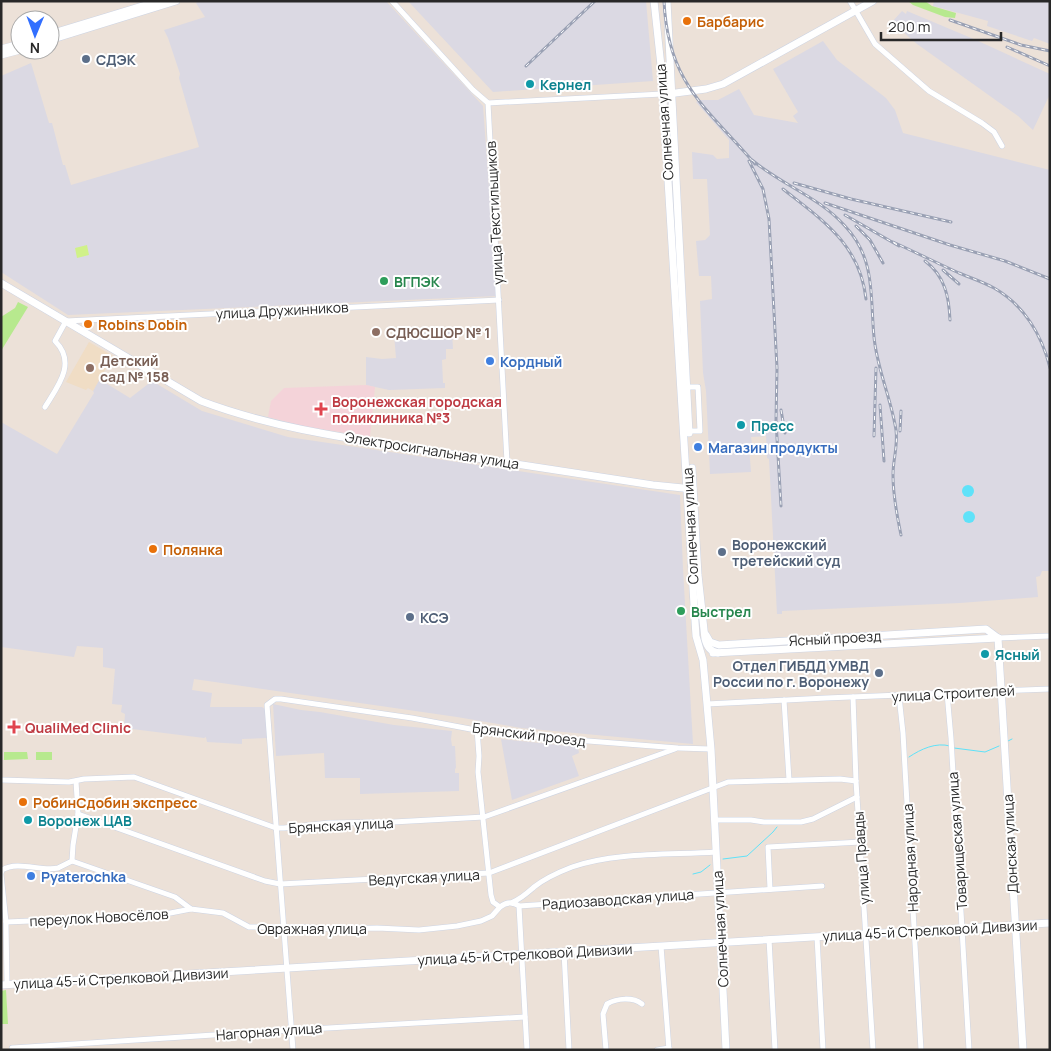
<svg xmlns="http://www.w3.org/2000/svg" width="1051" height="1051" font-family="Manrope,sans-serif">
<style>
.industrial{fill:#dbd9e3}
.education{fill:#f0ddc5}
.medical{fill:#f4d3d9}
.green{fill:#b7e98e}
.pitch{fill:#d0f189}
.water{fill:#5fe2f9}
.lines{fill:none;stroke-linecap:round;stroke-linejoin:round}
.stream{stroke:#5fe2f9;stroke-width:1}
.street-casing{stroke:#cdd4e3;stroke-width:6}
.secondary-casing{stroke:#cdd4e3;stroke-width:8}
.street{stroke:#fff;stroke-width:5}
.secondary{stroke:#fff;stroke-width:7}
.rail-casing{stroke:#9aa1b4;stroke-width:3}
.rail{stroke:#fff;stroke-width:1;stroke-dasharray:4;stroke-linecap:butt}
.food-dot{fill:#e8710a;stroke:#fff;stroke-width:2}
.service-dot{fill:#5c6f8a;stroke:#fff;stroke-width:2}
.culture-dot{fill:#0f9aa8;stroke:#fff;stroke-width:2}
.leisure-dot{fill:#2e9e5b;stroke:#fff;stroke-width:2}
.education-dot{fill:#8d6e63;stroke:#fff;stroke-width:2}
.shop-dot{fill:#3f7fe0;stroke:#fff;stroke-width:2}
.health-dot{fill:#e0444e;stroke:#fff;stroke-width:2}
.labels{text-anchor:middle;dominant-baseline:central;stroke-width:4;stroke-linejoin:round;paint-order:stroke}
.food-label{font-size:14px;font-weight:bold;fill:#c56008;stroke:#fff;text-anchor:start}
.service-label{font-size:14px;font-weight:bold;fill:#4e5e75;stroke:#fff;text-anchor:start}
.culture-label{font-size:14px;font-weight:bold;fill:#0d838f;stroke:#fff;text-anchor:start}
.street-label{font-size:14px;fill:#282828;stroke:#fff}
.leisure-label{font-size:14px;font-weight:bold;fill:#27864d;stroke:#fff;text-anchor:start}
.education-label{font-size:14px;font-weight:bold;fill:#785e54;stroke:#fff;text-anchor:start}
.shop-label{font-size:14px;font-weight:bold;fill:#366cbe;stroke:#fff;text-anchor:start}
.health-label{font-size:14px;font-weight:bold;fill:#be3a42;stroke:#fff;text-anchor:start}
</style>
<rect width="100%" height="100%" fill="#ece1d8"/>
<g class="industrial">
<polygon points="200,1 386,1 483,106 497,296 68,315 1,272 1,76 31,63 49,123 52,123 63,165 65,165 71,185 199,147 179,78 180,74 168,38 164,30 205,17 196,3"/>
<polygon points="408,1 646,1 653,81 493,92"/>
<polygon points="934,1 1050,1 1050,44 1034,38 1032,41 987,26 988,21 933,6"/>
<polygon points="902,11 906,14 907,11 976,40 1050,74 1050,94 1033,130 1018,116 917,44 896,26 892,22"/>
<polygon points="823,41 837,60 886,98 895,110 903,133 1050,170 1050,571 1042,571 1040,576 1036,577 1038,597 960,603 782,611 782,614 777,614 769,459 767,458 766,436 751,437 752,445 749,446 751,472 710,474 706,391 703,373 700,301 712,299 711,276 699,276 696,241 705,240 710,235 707,179 693,179 692,152 713,155 717,159 729,158 729,140 696,102 701,100 718,100 739,89 754,115 798,123 793,116 798,112 773,69"/>
<polygon points="452,332 453,349 446,349 446,359 442,360 443,383 445,383 445,388 389,390 366,385 366,357 382,359 396,358 394,334"/>
<polygon points="99,379 130,398 152,381 202,411 288,437 680,495 683,569 693,744 521,728 457,717 194,679 192,690 212,693 210,707 262,707 265,709 267,738 242,739 242,744 207,742 206,737 204,738 124,728 125,714 121,712 122,705 112,704 115,669 103,667 103,648 77,646 74,657 1,647 1,422 57,454 94,393 93,391"/>
<polygon points="273,704 301,710 320,712 394,725 452,731 451,739 452,746 455,746 456,768 455,769 455,773 459,773 459,791 360,794 360,778 325,778 324,753 276,756"/>
<polygon points="501,739 578,747 579,753 572,756 579,776 512,800"/>
</g>
<polygon class="education" points="89,342 113,356 93,391 88,388 86,390 66,382"/>
<polygon class="medical" points="366,385 375,387 370,437 302,426 268,417 271,401 284,388"/>
<g class="green">
<polygon points="908,1 925,1 932,6 956,13 955,18 945,17 913,5"/>
<polygon points="18,302 28,307 1,351 1,317 15,308"/>
<polygon points="4,752 27,752 28,759 4,760"/>
<rect x="36" y="752" width="16" height="8"/>
<polygon points="6,990 8,1024 1,1024 1,991"/>
</g>
<polygon class="pitch" points="87,245 89,255 77,258 75,248"/>
<g class="water">
<circle cx="968" cy="491" r="6"/>
<circle cx="969" cy="517" r="6"/>
</g>
<g class="lines">
<g class="stream">
<polyline points="1008,741 1012,739"/>
<polyline points="954,748 985,752 999,746"/>
<path d="M 909,757 C 921,749 936,742 950,746"/>
<polyline points="723,859 747,856 773,832 777,827"/>
<polyline points="693,874 701,872 710,865"/>
</g>
<defs>
<g id="street">
<polyline points="392,1 473,90 488,103 507,462"/>
<polyline points="850,1 875,44 929,91 982,123 994,132 1002,146"/>
<polyline points="488,103 662,94"/>
<polyline points="688,387 698,387 700,431 689,431"/>
<path d="M 45,407 C 58,386 77,363 55,341 L 66,321 L 499,300"/>
<polyline points="998,638 1050,636"/>
<polyline points="947,693 951,738 969,1050"/>
<polyline points="899,696 903,733 921,1050"/>
<polyline points="853,697 856,781 873,1050"/>
<polyline points="784,700 789,780"/>
<polyline points="707,704 826,698 1050,689"/>
<path d="M 477,729 L 479,756 L 478,772 L 491,895 L 493,902 L 500,907 C 506,902 512,901 519,906 L 527,1050"/>
<polyline points="1,780 69,782 84,779 134,777 276,828 284,828 329,823 393,822 484,817 675,749"/>
<polyline points="78,814 265,881 280,884 489,873 728,782 840,779 856,781"/>
<polyline points="714,820 751,820 764,822 801,822 813,819 857,797"/>
<polyline points="72,861 175,897 191,909 223,913 249,927 297,927 339,929 377,928 419,930 457,926 481,921 492,916 500,907"/>
<polyline points="770,889 768,847 861,842"/>
<path d="M 513,902 C 522,898 526,894 534,887 C 544,879 559,872 572,867 C 615,852 670,855 716,852"/>
<polyline points="519,906 822,886"/>
<polyline points="6,922 155,916 191,909"/>
<polyline points="817,937 823,1050"/>
<polyline points="769,939 775,1050"/>
<polyline points="661,946 669,1050"/>
<polyline points="564,952 569,1050"/>
<path d="M 7,985 L 6,922 L 1,874 L 2,870 C 18,860 41,872 58,868 C 62,866 68,863 72,861 L 73,845 L 78,814 L 76,781"/>
<polyline points="12,1048 292,1030 525,1017"/>
<polyline points="293,1050 267,705 275,699 281,699 412,718 497,734 678,748 711,749"/>
<path d="M 606,1050 L 603,1014 L 607,1004 C 617,998 633,997 642,1004"/>
<polyline points="657,1050 669,1048"/>
</g>
<g id="secondary">
<polyline points="654,1 661,66 695,621 696,636 703,660 711,749 726,1050"/>
<polyline points="667,1 689,433"/>
<polyline points="50,34 159,1"/>
<polyline points="50,40 176,1"/>
<polyline points="1,49 20,44"/>
<polyline points="1,55 20,50"/>
<polyline points="668,94 706,89 723,84 873,1"/>
<path d="M 1,283 L 201,401 C 275,429 354,439 431,451 C 505,462 579,473 653,485 L 693,489"/>
<path d="M 692,468 L 698,575 L 705,639 C 707,647 710,651 718,653"/>
<polyline points="706,635 710,642 719,645 986,629 998,638"/>
<polyline points="998,638 1023,1050"/>
<polyline points="713,653 998,638"/>
<polyline points="1,985 1050,923"/>
</g>
</defs>
<use href="#street" class="street-casing"/>
<use href="#secondary" class="secondary-casing"/>
<use href="#street" class="street"/>
<use href="#secondary" class="secondary"/>
<defs>
<g id="rail">
<path d="M 664,1 C 668,84 706,107 755,164"/>
<polyline points="950,20 1021,45 1050,51"/>
<polyline points="1007,47 1050,66"/>
<polyline points="526,66 595,1"/>
<path d="M 752,160 C 782,185 819,197 845,226 C 876,259 870,296 874,337 C 877,369 891,398 896,430 C 898,447 893,459 893,475 C 893,495 897,516 901,535"/>
<polyline points="749,161 763,189 769,219 777,368 776,421 781,506"/>
<polyline points="794,183 851,199 951,222"/>
<path d="M 783,189 C 822,220 860,244 866,299"/>
<polyline points="825,203 950,245 1005,261 1050,279"/>
<polyline points="845,215 899,246"/>
<polyline points="856,226 870,240 883,263"/>
<path d="M 893,242 C 915,252 937,263 959,273 C 971,278 983,282 994,288 C 1024,305 1042,335 1050,368"/>
<path d="M 925,261 C 945,276 949,297 950,320"/>
<polyline points="943,270 959,284"/>
<polyline points="880,405 884,461"/>
<polyline points="781,410 785,433"/>
<polyline points="900,431 901,411"/>
<polyline points="874,436 876,368"/>
</g>
</defs>
<use href="#rail" class="rail-casing"/>
<use href="#rail" class="rail"/>
</g>
<g class="food-dot">
<circle cx="687" cy="21" r="5"/>
<circle cx="88" cy="324" r="5"/>
<circle cx="153" cy="549" r="5"/>
<circle cx="23" cy="802" r="5"/>
</g>
<g class="service-dot">
<circle cx="86" cy="59" r="5"/>
<circle cx="722" cy="552" r="5"/>
<circle cx="410" cy="617" r="5"/>
<circle cx="879" cy="673" r="5"/>
</g>
<g class="culture-dot">
<circle cx="530" cy="84" r="5"/>
<circle cx="741" cy="425" r="5"/>
<circle cx="985" cy="654" r="5"/>
<circle cx="28" cy="820" r="5"/>
</g>
<g class="leisure-dot">
<circle cx="384" cy="281" r="5"/>
<circle cx="681" cy="611" r="5"/>
</g>
<g class="education-dot">
<circle cx="376" cy="332" r="5"/>
<circle cx="90" cy="368" r="5"/>
</g>
<g class="shop-dot">
<circle cx="490" cy="361" r="5"/>
<circle cx="698" cy="447" r="5"/>
<circle cx="31" cy="876" r="5"/>
</g>
<g class="health-dot">
<path d="M318.5 401.5h5v5h5v5h-5v5h-5v-5h-5v-5h5z"/>
<path d="M11.5 719.5h5v5h5v5h-5v5h-5v-5h-5v-5h5z"/>
</g>
<g class="labels">
<g class="food-label">
<text x="697" y="21">Барбарис</text>
<text x="98" y="324">Robins Dobin</text>
<text x="163" y="549">Полянка</text>
<text x="33" y="802">РобинСдобин экспресс</text>
</g>
<g class="service-label">
<text x="96" y="59">СДЭК</text>
<text x="732" y="544">Воронежский<tspan x="732" dy="16">третейский суд</tspan></text>
<text x="420" y="617">КСЭ</text>
<text x="869" y="665" text-anchor="end">Отдел ГИБДД УМВД<tspan x="869" dy="16">России по г. Воронежу</tspan></text>
</g>
<g class="culture-label">
<text x="540" y="84">Кернел</text>
<text x="751" y="425">Пресс</text>
<text x="995" y="654">Ясный</text>
<text x="38" y="820">Воронеж ЦАВ</text>
</g>
<g class="street-label">
<text transform="translate(664 122) rotate(-94)">Солнечная улица</text>
<text transform="translate(494 213) rotate(-93)">улица Текстильщиков</text>
<text transform="translate(282 310) rotate(-3)">улица Дружинников</text>
<text transform="translate(432 450) rotate(9)">Электросигнальная улица</text>
<text transform="translate(690 526) rotate(-93)">Солнечная улица</text>
<text transform="translate(835 638) rotate(-3)">Ясный проезд</text>
<text transform="translate(953 693) rotate(-3)">улица Строителей</text>
<text transform="translate(529 734) rotate(7)">Брянский проезд</text>
<text transform="translate(341 825) rotate(-3)">Брянская улица</text>
<text transform="translate(957 841) rotate(-94)">Товарищеская улица</text>
<text transform="translate(1010 844) rotate(-93)">Донская улица</text>
<text transform="translate(861 858) rotate(-94)">улица Правды</text>
<text transform="translate(910 858) rotate(-93)">Народная улица</text>
<text transform="translate(424 877) rotate(-3)">Ведугская улица</text>
<text transform="translate(618 899) rotate(-4)">Радиозаводская улица</text>
<text transform="translate(99 917) rotate(-3)">переулок Новосёлов</text>
<text x="312" y="928">Овражная улица</text>
<text transform="translate(720 929) rotate(-93)">Солнечная улица</text>
<text transform="translate(930 930) rotate(-3)">улица 45-й Стрелковой Дивизии</text>
<text transform="translate(525 954) rotate(-3)">улица 45-й Стрелковой Дивизии</text>
<text transform="translate(121 978) rotate(-3)">улица 45-й Стрелковой Дивизии</text>
<text transform="translate(269 1031) rotate(-4)">Нагорная улица</text>
</g>
<g class="leisure-label">
<text x="394" y="281">ВГПЭК</text>
<text x="691" y="611">Выстрел</text>
</g>
<g class="education-label">
<text x="386" y="332">СДЮСШОР № 1</text>
<text x="100" y="360">Детский<tspan x="100" dy="16">сад № 158</tspan></text>
</g>
<g class="shop-label">
<text x="500" y="361">Кордный</text>
<text x="708" y="447">Магазин продукты</text>
<text x="41" y="876">Pyaterochka</text>
</g>
<g class="health-label">
<text x="332" y="401">Воронежская городская<tspan x="332" dy="16">поликлиника №3</tspan></text>
<text x="25" y="727">QualiMed Clinic</text>
</g>
</g>
<rect width="1051" height="1051" fill="none" stroke="#282828" stroke-width="5"/>
<g transform="translate(35 35) rotate(181)"><circle r="24" fill="#ffffff" stroke="#a9a9a9"/>
<path d="M0-4L9 19L0 12L-9 19Z" fill="#326fff"/>
<text y="-8" font-size="14" font-weight="bold" text-anchor="middle" fill="#282828">N</text>
</g>
<path d="M881 32v8h120v-8" fill="none" stroke="#282828" stroke-width="2.5"/>
<text x="888" y="32" font-size="15" fill="#282828" stroke="#ffffff" stroke-width="4" paint-order="stroke">200 m</text>
</svg>
